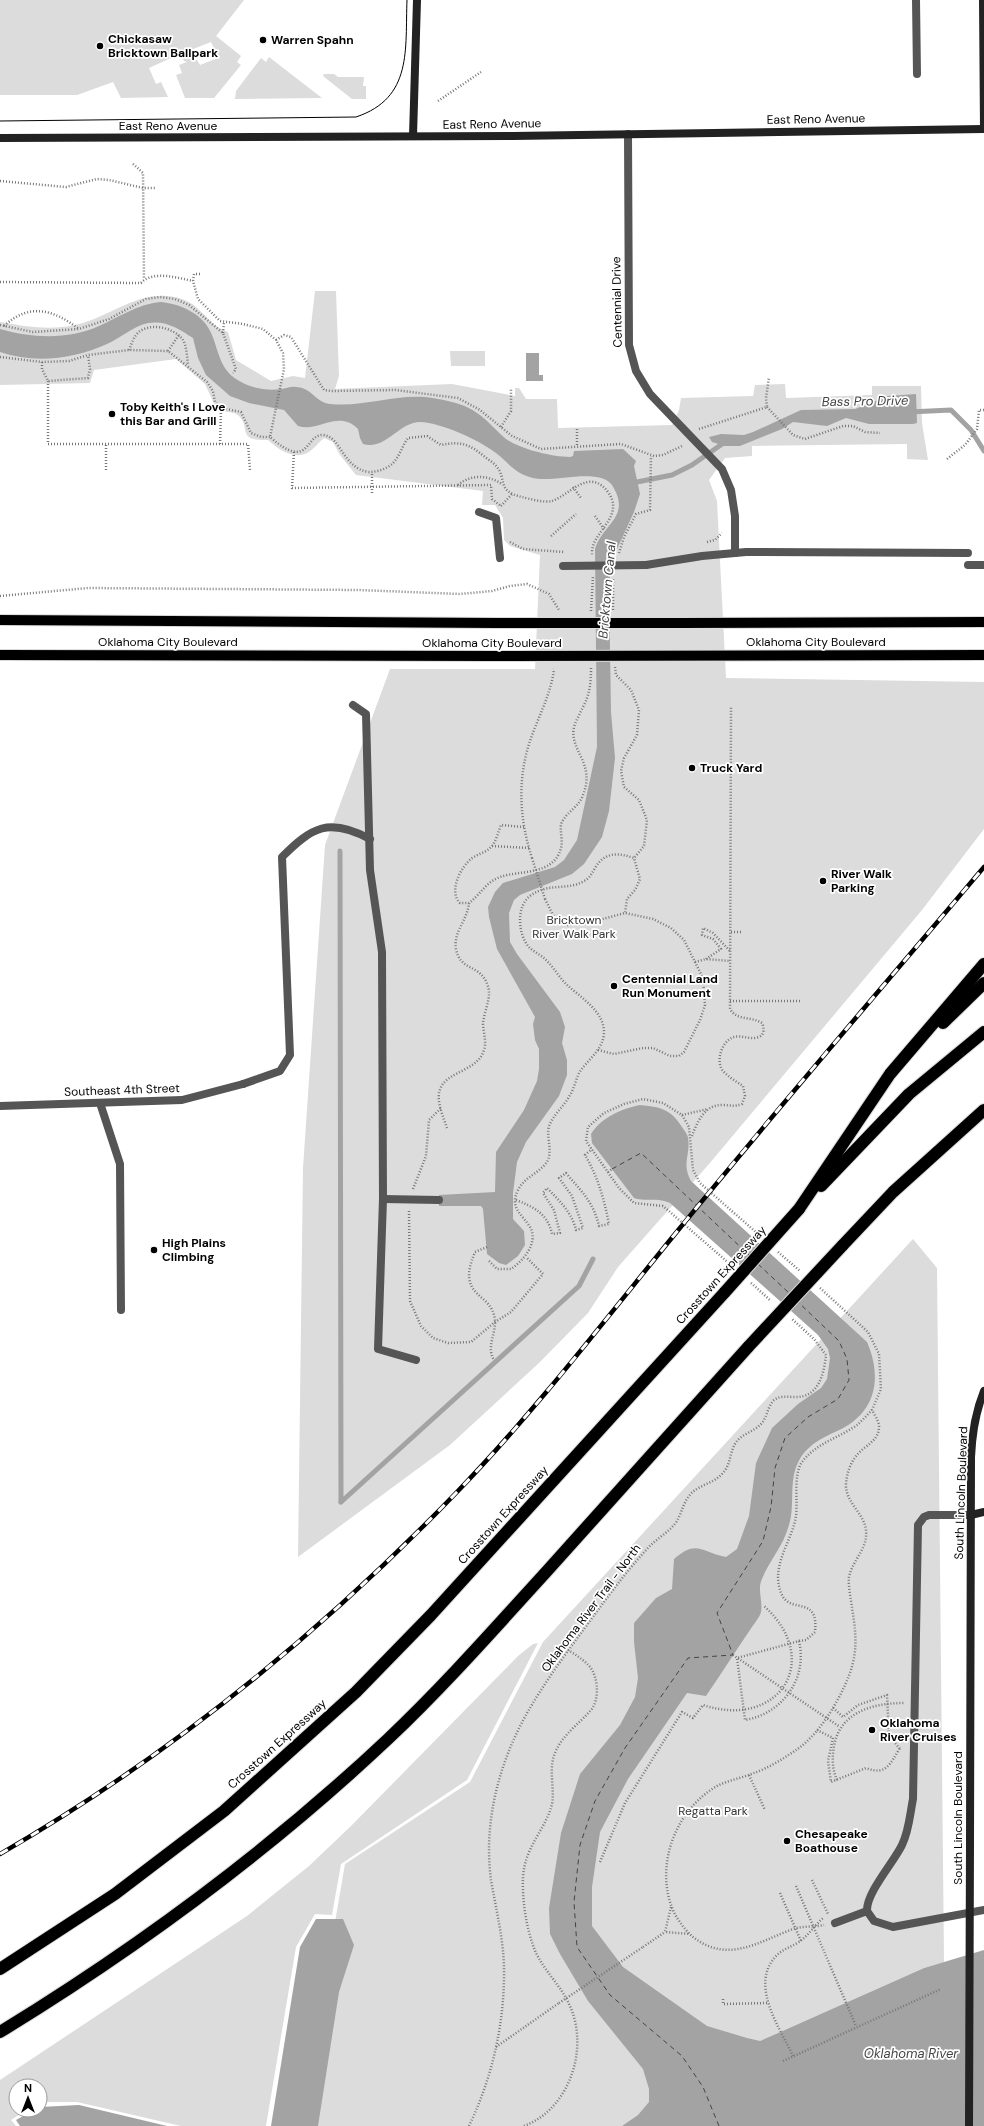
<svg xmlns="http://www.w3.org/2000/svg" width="984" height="2126" font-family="'DM Sans',sans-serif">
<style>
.green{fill:#dcdcdc;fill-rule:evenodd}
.water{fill:#a3a3a3}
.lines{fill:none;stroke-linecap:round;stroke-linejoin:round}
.stream{stroke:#a3a3a3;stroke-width:5}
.ferry{stroke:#444;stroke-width:1;stroke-dasharray:5 4;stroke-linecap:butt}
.primary-casing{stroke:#dbdbdb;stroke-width:12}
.highway-casing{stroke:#dbdbdb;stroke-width:14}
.path{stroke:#777;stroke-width:2.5;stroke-dasharray:1 2;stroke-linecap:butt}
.lane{stroke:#555;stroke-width:8}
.street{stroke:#555;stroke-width:8}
.secondary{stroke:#222;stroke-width:8}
.primary{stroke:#000;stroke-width:10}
.highway{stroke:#000;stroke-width:12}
.tram{stroke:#000;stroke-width:1}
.rail-casing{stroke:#000;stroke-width:4.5}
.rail{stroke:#fff;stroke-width:3;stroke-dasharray:9;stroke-linecap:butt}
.primary-bridge-casing{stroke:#dbdbdb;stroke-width:12;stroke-linecap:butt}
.highway-bridge-casing{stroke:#dbdbdb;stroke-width:14;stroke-linecap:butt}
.path-bridge{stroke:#777;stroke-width:2.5;stroke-dasharray:1 2;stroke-linecap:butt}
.lane-bridge{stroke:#555;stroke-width:8}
.secondary-bridge{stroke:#222;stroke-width:8}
.primary-bridge{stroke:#000;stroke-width:10}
.highway-bridge{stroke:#000;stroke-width:12}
.poi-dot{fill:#000;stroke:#fff;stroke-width:1.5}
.labels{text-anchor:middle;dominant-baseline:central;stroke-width:3.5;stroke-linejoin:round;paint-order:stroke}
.poi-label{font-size:12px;font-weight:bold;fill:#000;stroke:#fff;text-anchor:start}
.street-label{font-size:12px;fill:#000;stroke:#fff}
.park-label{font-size:12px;fill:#333;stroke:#fff}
.water-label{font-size:13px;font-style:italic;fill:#444;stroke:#fff}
</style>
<rect width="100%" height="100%" fill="#fff"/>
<g class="green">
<path d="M 0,0 L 244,0 L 216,36 L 241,56 L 237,62 L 241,65 L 214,98 L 185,98 L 176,75 L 182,73 L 179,65 L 187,62 L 184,61 L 180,54 L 149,68 L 156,84 L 161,82 L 168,97 L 121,98 L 113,82 L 77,95 L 0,95 ZM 211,42 L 218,58 L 200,65 L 197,60 L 192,61 L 188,51 Z"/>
<polygon points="269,57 322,98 235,99 236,91 261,58 266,62"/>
<polygon points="324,74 334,74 338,77 364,77 363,86 366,86 366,99 352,99 323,76"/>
<path d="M 315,291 L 336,291 L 339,376 L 335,389 L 452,384 L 515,396 L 515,388 L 519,388 L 526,399 L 557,399 L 558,428 L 672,425 L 679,410 L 681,398 L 753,396 L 755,385 L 785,384 L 786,398 L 872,395 L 872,386 L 921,386 L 922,423 L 928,460 L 907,459 L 907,444 L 752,446 L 752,456 L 725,458 L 709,480 L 717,501 L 726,678 L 984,682 L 984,829 L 922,910 L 709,1164 L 618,1267 L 588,1313 L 540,1362 L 450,1445 L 298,1557 L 303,1168 L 325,845 L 390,669 L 535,669 L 540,555 L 510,546 L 504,540 L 503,518 L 495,505 L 482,505 L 483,491 L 356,475 L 340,455 L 333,442 L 324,438 C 319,442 313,450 307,453 C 293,460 278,449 268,440 C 236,441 251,428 239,416 C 234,411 224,412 217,410 L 205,384 L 176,359 L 94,370 L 90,383 L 0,385 L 0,322 C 23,326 46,330 70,326 C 109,320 140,285 182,299 C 197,304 203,315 215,325 C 218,328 224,330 228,332 L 236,360 L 271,381 L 293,376 L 305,378 Z"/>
<polygon points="450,351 485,351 485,366 451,366"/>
<polygon points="913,1239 937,1268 944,1962 924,1968 760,2041 622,2126 300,2126 345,1864 470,1782 543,1642"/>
<polygon points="538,1643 467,1780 341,1864 332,1915 315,1914 296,1947 266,2126 181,2126 77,2102 40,2102 40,2086 16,2086 16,2110 26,2110 11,2120 16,2126 0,2126 0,2080 247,1916 309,1866 351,1826 518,1656 533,1644"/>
</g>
<g class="water">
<path d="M 161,302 C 181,304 204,314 212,335 C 220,355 220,372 243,383 C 255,389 269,391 281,389 C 286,389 291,386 296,387 C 311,387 315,402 330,404 C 366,408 401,391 438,399 C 450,401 467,405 477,413 C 488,420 496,431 506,439 C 520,449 552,457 570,457 L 573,456 L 574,451 L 623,449 L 636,461 L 634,466 L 640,494 L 634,512 L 612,560 L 609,586 L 611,712 L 615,758 L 609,811 L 602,837 L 584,864 L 572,874 L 520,895 L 514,900 L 509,913 L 510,942 L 517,954 L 560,1012 L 565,1027 L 562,1043 L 567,1060 L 567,1075 L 559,1096 L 526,1142 L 517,1162 L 513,1193 L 513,1219 L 524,1231 L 525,1245 L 518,1256 L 506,1265 L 499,1263 L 487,1254 L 483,1209 L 481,1206 L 439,1206 L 439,1195 L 495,1192 L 496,1152 L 524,1110 L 537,1081 L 539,1069 L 539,1049 L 535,1040 L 533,1024 L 535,1017 L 497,949 L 489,917 L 488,907 L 495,892 L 503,883 L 555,867 L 564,860 L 577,840 L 597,747 L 595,549 C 603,523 632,517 612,485 C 599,467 553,483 533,478 C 514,473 510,464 496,453 C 479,440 442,423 420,422 C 399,422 385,451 363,444 L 360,438 L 358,429 C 338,409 318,433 298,426 L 284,410 L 249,403 L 230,396 L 206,375 L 198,358 L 193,338 C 179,329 166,320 148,323 C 133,326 121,338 107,344 C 74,359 35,364 0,352 L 0,329 C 31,338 69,340 99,326 C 120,317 137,304 161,302 Z"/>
<polygon points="526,353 539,353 539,375 543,375 543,381 526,381"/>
<polygon points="916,394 917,423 913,424 869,424 846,418 827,426 793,422 782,429 740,446 725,446 712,442 709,437 721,434 744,435 753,432 801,410 855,409 888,396"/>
<path d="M 640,1105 C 660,1107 671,1109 682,1127 C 684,1130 688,1135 688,1138 C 691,1155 681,1162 691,1181 L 867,1342 C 881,1374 878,1408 845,1427 C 828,1436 813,1440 801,1457 C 787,1479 796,1503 789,1525 C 783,1547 770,1559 762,1579 C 757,1589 763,1601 761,1612 C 760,1617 753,1625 750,1630 C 735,1652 721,1674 706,1696 L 687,1693 L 628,1779 L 600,1832 L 592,1887 L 592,1926 L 623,1967 L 707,2026 L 747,2038 L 760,2041 L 924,1968 L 984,1950 L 984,2126 L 622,2126 L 638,2115 L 649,2102 L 649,2089 L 643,2069 L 588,2001 L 560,1954 L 550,1934 L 549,1908 L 561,1833 L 580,1774 L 620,1725 L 635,1697 L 638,1678 L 634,1642 L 634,1623 L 656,1598 L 672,1589 L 674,1559 C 697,1539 701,1552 726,1557 L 737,1549 L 749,1516 L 756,1463 L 772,1428 L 798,1404 L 821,1388 L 827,1379 L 830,1358 L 828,1349 L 818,1335 L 670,1203 C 657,1197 646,1202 634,1198 L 592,1143 L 591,1134 C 602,1117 621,1109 640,1105 Z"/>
<polygon points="316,1919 343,1919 354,1945 339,1992 318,2126 271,2126 300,1947"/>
<polygon points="79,2105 167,2126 20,2126 16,2120 34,2110 40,2110 40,2107"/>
</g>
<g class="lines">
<g class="stream">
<polyline points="909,412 951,410 971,430 984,451"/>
<polyline points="632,483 672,475 692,465 725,442"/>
<polyline points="340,851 341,1502"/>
<polyline points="341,1502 579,1286 593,1259"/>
</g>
<g class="ferry">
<polyline points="612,1169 641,1153 750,1256"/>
<polyline points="758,1264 789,1293"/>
<polyline points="719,2126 703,2087 682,2056 610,1995 577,1947 574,1902 580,1845 595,1801 625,1748 688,1658 733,1655 717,1613 763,1541 771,1507 775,1468 785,1438 808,1417 838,1399 849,1380 847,1359 839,1341 797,1301"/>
</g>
<defs>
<g id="primary">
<polyline points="0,620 497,623"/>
<polyline points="679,623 984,622"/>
<polyline points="0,655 497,656"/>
</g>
<g id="highway">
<polyline points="943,1023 984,983"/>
<polyline points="821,1186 909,1094 984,1032"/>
<polyline points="799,1209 890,1074 984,964"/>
<polyline points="842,1246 893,1192 984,1110"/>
<polyline points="0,1969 115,1894 224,1811 356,1692 431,1615 725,1292"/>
<path d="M 0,2032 C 139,1947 270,1850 388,1739 C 444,1686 495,1628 547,1571 C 614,1496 682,1421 749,1346"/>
</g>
</defs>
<use href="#primary" class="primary-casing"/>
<use href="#highway" class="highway-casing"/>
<g class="path">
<polyline points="438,101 481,72"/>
<polyline points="133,164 143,173 144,279"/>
<polyline points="0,181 66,187 97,179 109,180 143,188 155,188"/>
<path d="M 200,274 L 194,274 L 193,281 L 198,299 L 220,321 L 243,324 L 263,329 L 276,340 L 283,353 L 284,369 L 270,437 C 310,472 305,434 323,435 C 342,437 342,468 369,472 C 377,472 386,469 392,464 C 399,458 402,446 408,438 L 427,436 L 441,445 C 462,441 469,444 485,457 C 489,460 494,463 497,467 C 507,479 496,491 522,497 C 530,499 544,503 552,501 C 570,495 589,467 608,492 C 624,514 598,529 593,546 C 592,549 592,553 592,555"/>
<path d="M 0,282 L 141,283 C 153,270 178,278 193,281"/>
<polyline points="0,325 33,332 79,329 109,319 146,299 160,297 175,299 189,305 223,333 236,369 233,373"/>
<path d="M 4,326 C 30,302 54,310 79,329"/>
<polyline points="223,333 224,322"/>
<polyline points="276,340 284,335 291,337 324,390 331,391 395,390 458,398 480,410 512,436 541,449 621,444 654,456 663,455 682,446"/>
<path d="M 129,350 C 131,345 133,339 136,335 C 147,321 174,327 183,340 C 187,347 187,358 188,365"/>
<polyline points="168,351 179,335"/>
<polyline points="0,357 42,362 69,361 88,355 129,350 168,351 207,382 213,391 215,402 221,408 241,412 251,433 261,437 270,437"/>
<polyline points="42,362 42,369 48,381 88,378 90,369 88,355"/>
<polyline points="48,381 48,444 248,444 250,470"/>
<polyline points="767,407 793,435 805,439 843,426 853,426 865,432 880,433"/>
<polyline points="501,427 511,411 511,388"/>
<polyline points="577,429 577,447"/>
<polyline points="699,429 767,407 766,398 769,377"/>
<polyline points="220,444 221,408"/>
<polyline points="294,452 292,488 491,485 492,499 501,506"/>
<polyline points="947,459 965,445 977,429 979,410 984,410"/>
<polyline points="106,470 106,445"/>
<path d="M 458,485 C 471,474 488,475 502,484"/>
<polyline points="573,487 581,498"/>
<polyline points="372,493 372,472"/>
<polyline points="501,506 512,494"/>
<polyline points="595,516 604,529"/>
<polyline points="551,536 576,514"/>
<polyline points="510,542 523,549 564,552"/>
<polyline points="707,542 715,540 722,533"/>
<polyline points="619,553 624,537 636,514 650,510 651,456"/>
<polyline points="0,596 88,588 359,590 460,594 492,591 510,586 527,584 549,594 559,610"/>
<polyline points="613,610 613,578"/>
<polyline points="591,611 593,576"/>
<polyline points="615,667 616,675 631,690 639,710 637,735 624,758 621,771 624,787 639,800 647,820 644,846 634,858"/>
<path d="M 524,827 L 501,825 C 498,832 496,843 490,848 C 485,853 477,854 471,859 C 461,867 448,891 460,903 L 469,903 C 480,895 486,882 500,877 C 519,870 554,876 561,848 C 563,841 560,832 561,824 C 566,812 579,807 583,795 C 596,763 569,751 574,727 C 576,720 580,714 583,707 C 590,694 591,682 591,668"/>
<polyline points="492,846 529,848"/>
<path d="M 532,858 C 520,821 517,783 529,744 C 537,719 551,695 554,669"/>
<polyline points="545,899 555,919 568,925 584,924 625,913 653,919 671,928 684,940 703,978 705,1005 700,1020 684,1052 679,1056 670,1056 653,1048 643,1048 614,1054 598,1050"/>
<polyline points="731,932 743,932"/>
<polyline points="706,959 721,949 713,939 702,935 703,928 713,933 730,951"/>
<polyline points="695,962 706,959 730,961"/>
<polyline points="730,1001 802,1001"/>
<polyline points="682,1115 708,1109"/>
<path d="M 447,1128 C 444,1119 440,1110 439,1101 C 435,1070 477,1075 484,1050 C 487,1041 483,1032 483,1023 C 484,1013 489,1003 489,993 C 489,988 487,982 484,978 C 475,965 460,969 456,949 C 453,932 468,919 469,903"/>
<path d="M 692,1136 C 697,1122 705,1104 723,1105 C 731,1105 734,1107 742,1104 L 745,1096 L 743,1086 C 737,1082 730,1078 725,1073 C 714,1064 721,1041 734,1037 C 741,1035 751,1040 759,1037 C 765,1034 764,1028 762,1023 C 751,1016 737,1021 730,1009 L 731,707"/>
<polyline points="608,1172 612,1169"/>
<polyline points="413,1189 426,1156 429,1120 441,1108"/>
<path d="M 516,1200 C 534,1207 548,1214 552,1234 L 560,1233 L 554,1210 L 543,1193 L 547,1188 C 560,1201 572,1213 576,1230 L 583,1228 L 572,1196 L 559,1178 L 566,1173 C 581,1191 593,1201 599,1226 L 609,1224 C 604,1199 598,1177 585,1155 L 592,1149"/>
<polyline points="409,1211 410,1301 421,1326 433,1338 448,1343 471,1342 495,1322 511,1312 543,1274 526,1257"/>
<path d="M 487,1247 L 475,1252 C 455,1299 492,1291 495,1320 C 496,1334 486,1347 494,1360"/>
<polyline points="778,1252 800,1271"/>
<path d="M 489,1261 L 497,1269 L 511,1269 C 523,1261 539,1243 530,1227 C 522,1214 509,1208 518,1190 C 525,1176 541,1173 548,1160 C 553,1148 544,1133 551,1122 C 556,1112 565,1105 570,1095 C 575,1087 576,1077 581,1070 C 590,1058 604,1048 604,1032 C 604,1011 580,997 566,984 C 559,977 554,968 547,961 C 542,955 533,952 528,946 C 518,933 516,907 530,896 C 548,882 568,891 584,881 C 590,878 592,873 595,868 C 605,851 619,853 634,858 L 640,879 L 635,890 L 627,899 L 625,913"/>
<polyline points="731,1265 663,1206 634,1203 619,1188 586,1141 588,1127 604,1113 624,1104 643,1099 663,1103 682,1115 689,1127 693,1170 700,1183 758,1234"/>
<polyline points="751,1283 771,1301"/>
<path d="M 820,1288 L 868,1332 L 879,1354 L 881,1389 L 872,1410 C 874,1414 878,1420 879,1425 C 880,1441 865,1445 857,1455 C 850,1463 847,1473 846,1484 C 845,1502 864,1513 866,1530 C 868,1549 853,1559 849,1577 C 848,1586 851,1599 852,1608 C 857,1638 858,1657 845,1685 C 835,1707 819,1733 799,1748 C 786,1757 769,1768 754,1773 C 742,1778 729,1780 717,1786 C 677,1809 656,1861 671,1905 C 675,1917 684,1929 693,1937 C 728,1964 758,1942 793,1929 C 802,1926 814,1927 824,1925"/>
<path d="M 799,1641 L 806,1640 L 815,1632 C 819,1595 791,1614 782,1595 C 769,1567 792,1542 796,1516 C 798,1501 793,1475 802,1462 C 816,1443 839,1438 857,1425 C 862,1421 867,1415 872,1410"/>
<path d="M 799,1641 C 808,1679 782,1714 745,1720 L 737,1658 Z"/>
<polyline points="733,1655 840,1727"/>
<polyline points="833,1708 843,1717 858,1705 887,1695 889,1736 901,1750"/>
<path d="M 817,1730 L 833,1738 L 828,1761 L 831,1782 L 866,1768 C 886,1776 890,1764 900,1748"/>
<polyline points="749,1775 765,1810"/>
<path d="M 837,1780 C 832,1769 832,1758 834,1746 C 840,1712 873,1703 904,1703"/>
<path d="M 600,1862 L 625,1803 L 682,1712 L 693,1718 L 703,1705 C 779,1730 824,1660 764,1606"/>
<polyline points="812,1880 828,1914"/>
<polyline points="796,1886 856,2026"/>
<polyline points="780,1893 801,1941"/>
<polyline points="671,1907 665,1932 690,1934"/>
<polyline points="643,1947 665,1932"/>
<polyline points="723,1999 723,2004 768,2003"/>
<polyline points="496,2047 559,2003"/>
<path d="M 793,2056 C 780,2028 749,1985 776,1956 C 783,1949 791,1947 799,1942 C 808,1936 815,1925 823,1918"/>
<polyline points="783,2061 941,1989"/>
<path d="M 469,2126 C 493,2076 505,2021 504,1966 C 503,1937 496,1909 491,1880 C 483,1820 500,1759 530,1708 C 547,1679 567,1652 587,1625 C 606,1599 625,1573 647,1549 C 655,1540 666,1534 674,1525 C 681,1517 682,1505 689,1496 C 697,1485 713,1484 722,1474 C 732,1464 729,1451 737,1441 C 743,1434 754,1431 760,1425 C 767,1419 767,1408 773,1401 C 779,1395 787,1397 795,1397 C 819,1398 824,1373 826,1355 L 814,1339 L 792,1319"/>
<path d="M 524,2126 C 570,2109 590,2047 569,2004 C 560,1984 542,1969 534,1948 C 526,1927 522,1899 523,1877 C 525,1846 546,1829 552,1804 C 555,1788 548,1770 555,1753 C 562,1735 579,1724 591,1710 C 600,1699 598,1677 590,1667 C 584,1660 576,1655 568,1650"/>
</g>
<g class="lane">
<polyline points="916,0 917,74"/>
<polyline points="479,512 496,518 500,558"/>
<polyline points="646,565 702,556 746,552 968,553"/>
<polyline points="968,565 984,565"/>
<polyline points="353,705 366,714 370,870 382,952 383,1199 378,1349 416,1360"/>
<path d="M 243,1084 L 280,1071 L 290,1055 L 282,857 C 312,827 329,817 370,839"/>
<polyline points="100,1103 120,1164 121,1310"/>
<polyline points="383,1199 439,1200"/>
<path d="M 867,1911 C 866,1893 894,1862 902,1845 C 909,1831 910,1814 913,1799 L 918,1525 L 924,1517 L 929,1515 L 971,1515"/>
<polyline points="835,1923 867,1911 874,1921 893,1927 984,1910"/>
</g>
<g class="street">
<polyline points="628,134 629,345 636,371 650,394 722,469 731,490 735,516 735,553"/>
<polyline points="0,1106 182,1100 243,1084"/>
</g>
<g class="secondary">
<polyline points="983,0 984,129"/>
<polyline points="413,136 417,0"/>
<polyline points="0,138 513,136 984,129"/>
<polyline points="971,1515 984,1512"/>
<path d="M 970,1842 L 971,1457 C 972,1434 975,1413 984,1391"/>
</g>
<use href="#primary" class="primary"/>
<use href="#highway" class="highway"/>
<path class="tram" d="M 0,121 L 356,117 C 413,98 405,49 407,0"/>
<defs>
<path id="rail" d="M 0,1854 C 168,1757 322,1632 457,1492 C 535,1411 604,1321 675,1234 C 776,1110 881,989 984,867"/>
</defs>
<use href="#rail" class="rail-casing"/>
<use href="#rail" class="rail"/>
<defs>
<g id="primary-bridge">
<polyline points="497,623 679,623"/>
<polyline points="497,656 984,655"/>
</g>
<g id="highway-bridge">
<polyline points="725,1292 799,1209"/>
<polyline points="749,1346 842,1246"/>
</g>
</defs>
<use href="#primary-bridge" class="primary-bridge-casing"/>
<use href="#highway-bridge" class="highway-bridge-casing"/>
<g class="path-bridge">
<polyline points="532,858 545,899"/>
<polyline points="559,2003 643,1947"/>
</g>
<polyline class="lane-bridge" points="563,566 646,565"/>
<polyline class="secondary-bridge" points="969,2126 970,1842"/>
<use href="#primary-bridge" class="primary-bridge"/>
<use href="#highway-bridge" class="highway-bridge"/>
</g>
<g class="poi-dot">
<circle cx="263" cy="40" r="4"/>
<circle cx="100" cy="46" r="4"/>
<circle cx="112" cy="414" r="4"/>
<circle cx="692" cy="768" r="4"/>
<circle cx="823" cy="881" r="4"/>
<circle cx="614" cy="986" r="4"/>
<circle cx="154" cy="1250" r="4"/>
<circle cx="872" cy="1730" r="4"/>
<circle cx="787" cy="1841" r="4"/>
</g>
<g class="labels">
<g class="poi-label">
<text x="108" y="39">Chickasaw<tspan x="108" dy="14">Bricktown Ballpark</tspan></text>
<text x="271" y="40">Warren Spahn</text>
<text x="120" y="407">Toby Keith's I Love<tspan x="120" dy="14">this Bar and Grill</tspan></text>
<text x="700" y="768">Truck Yard</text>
<text x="831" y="874">River Walk<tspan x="831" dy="14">Parking</tspan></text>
<text x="622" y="979">Centennial Land<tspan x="622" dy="14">Run Monument</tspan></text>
<text x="162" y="1243">High Plains<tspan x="162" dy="14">Climbing</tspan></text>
<text x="880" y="1723">Oklahoma<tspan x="880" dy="14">River Cruises</tspan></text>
<text x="795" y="1834">Chesapeake<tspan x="795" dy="14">Boathouse</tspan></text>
</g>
<g class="street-label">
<text transform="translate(816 119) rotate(-1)">East Reno Avenue</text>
<text transform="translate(492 124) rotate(-1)">East Reno Avenue</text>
<text x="168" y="126">East Reno Avenue</text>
<text transform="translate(617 302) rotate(-91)">Centennial Drive</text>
<text x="168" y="642">Oklahoma City Boulevard</text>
<text x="816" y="642">Oklahoma City Boulevard</text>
<text x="492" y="643">Oklahoma City Boulevard</text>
<text transform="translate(122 1090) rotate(-2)">Southeast 4th Street</text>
<text transform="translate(721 1275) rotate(-48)">Crosstown Expressway</text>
<text transform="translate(961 1493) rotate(-88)">South Lincoln Boulevard</text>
<text transform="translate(503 1515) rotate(-48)">Crosstown Expressway</text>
<text transform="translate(591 1608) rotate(-53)">Oklahoma River Trail - North</text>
<text transform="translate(277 1744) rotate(-42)">Crosstown Expressway</text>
<text transform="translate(958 1818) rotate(-90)">South Lincoln Boulevard</text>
</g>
<g class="park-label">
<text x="574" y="920">Bricktown<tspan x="574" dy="14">River Walk Park</tspan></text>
<text x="713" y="1811">Regatta Park</text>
</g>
<g class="water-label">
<text transform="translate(865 401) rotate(-1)">Bass Pro Drive</text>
<text transform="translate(607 590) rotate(-85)">Bricktown Canal</text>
<text x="911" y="2053">Oklahoma River</text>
</g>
</g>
<g transform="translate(28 2098)"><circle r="19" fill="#ffffff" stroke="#999999"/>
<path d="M0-3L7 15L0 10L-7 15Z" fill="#000000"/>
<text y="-6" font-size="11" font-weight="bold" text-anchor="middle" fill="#000000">N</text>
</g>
</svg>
